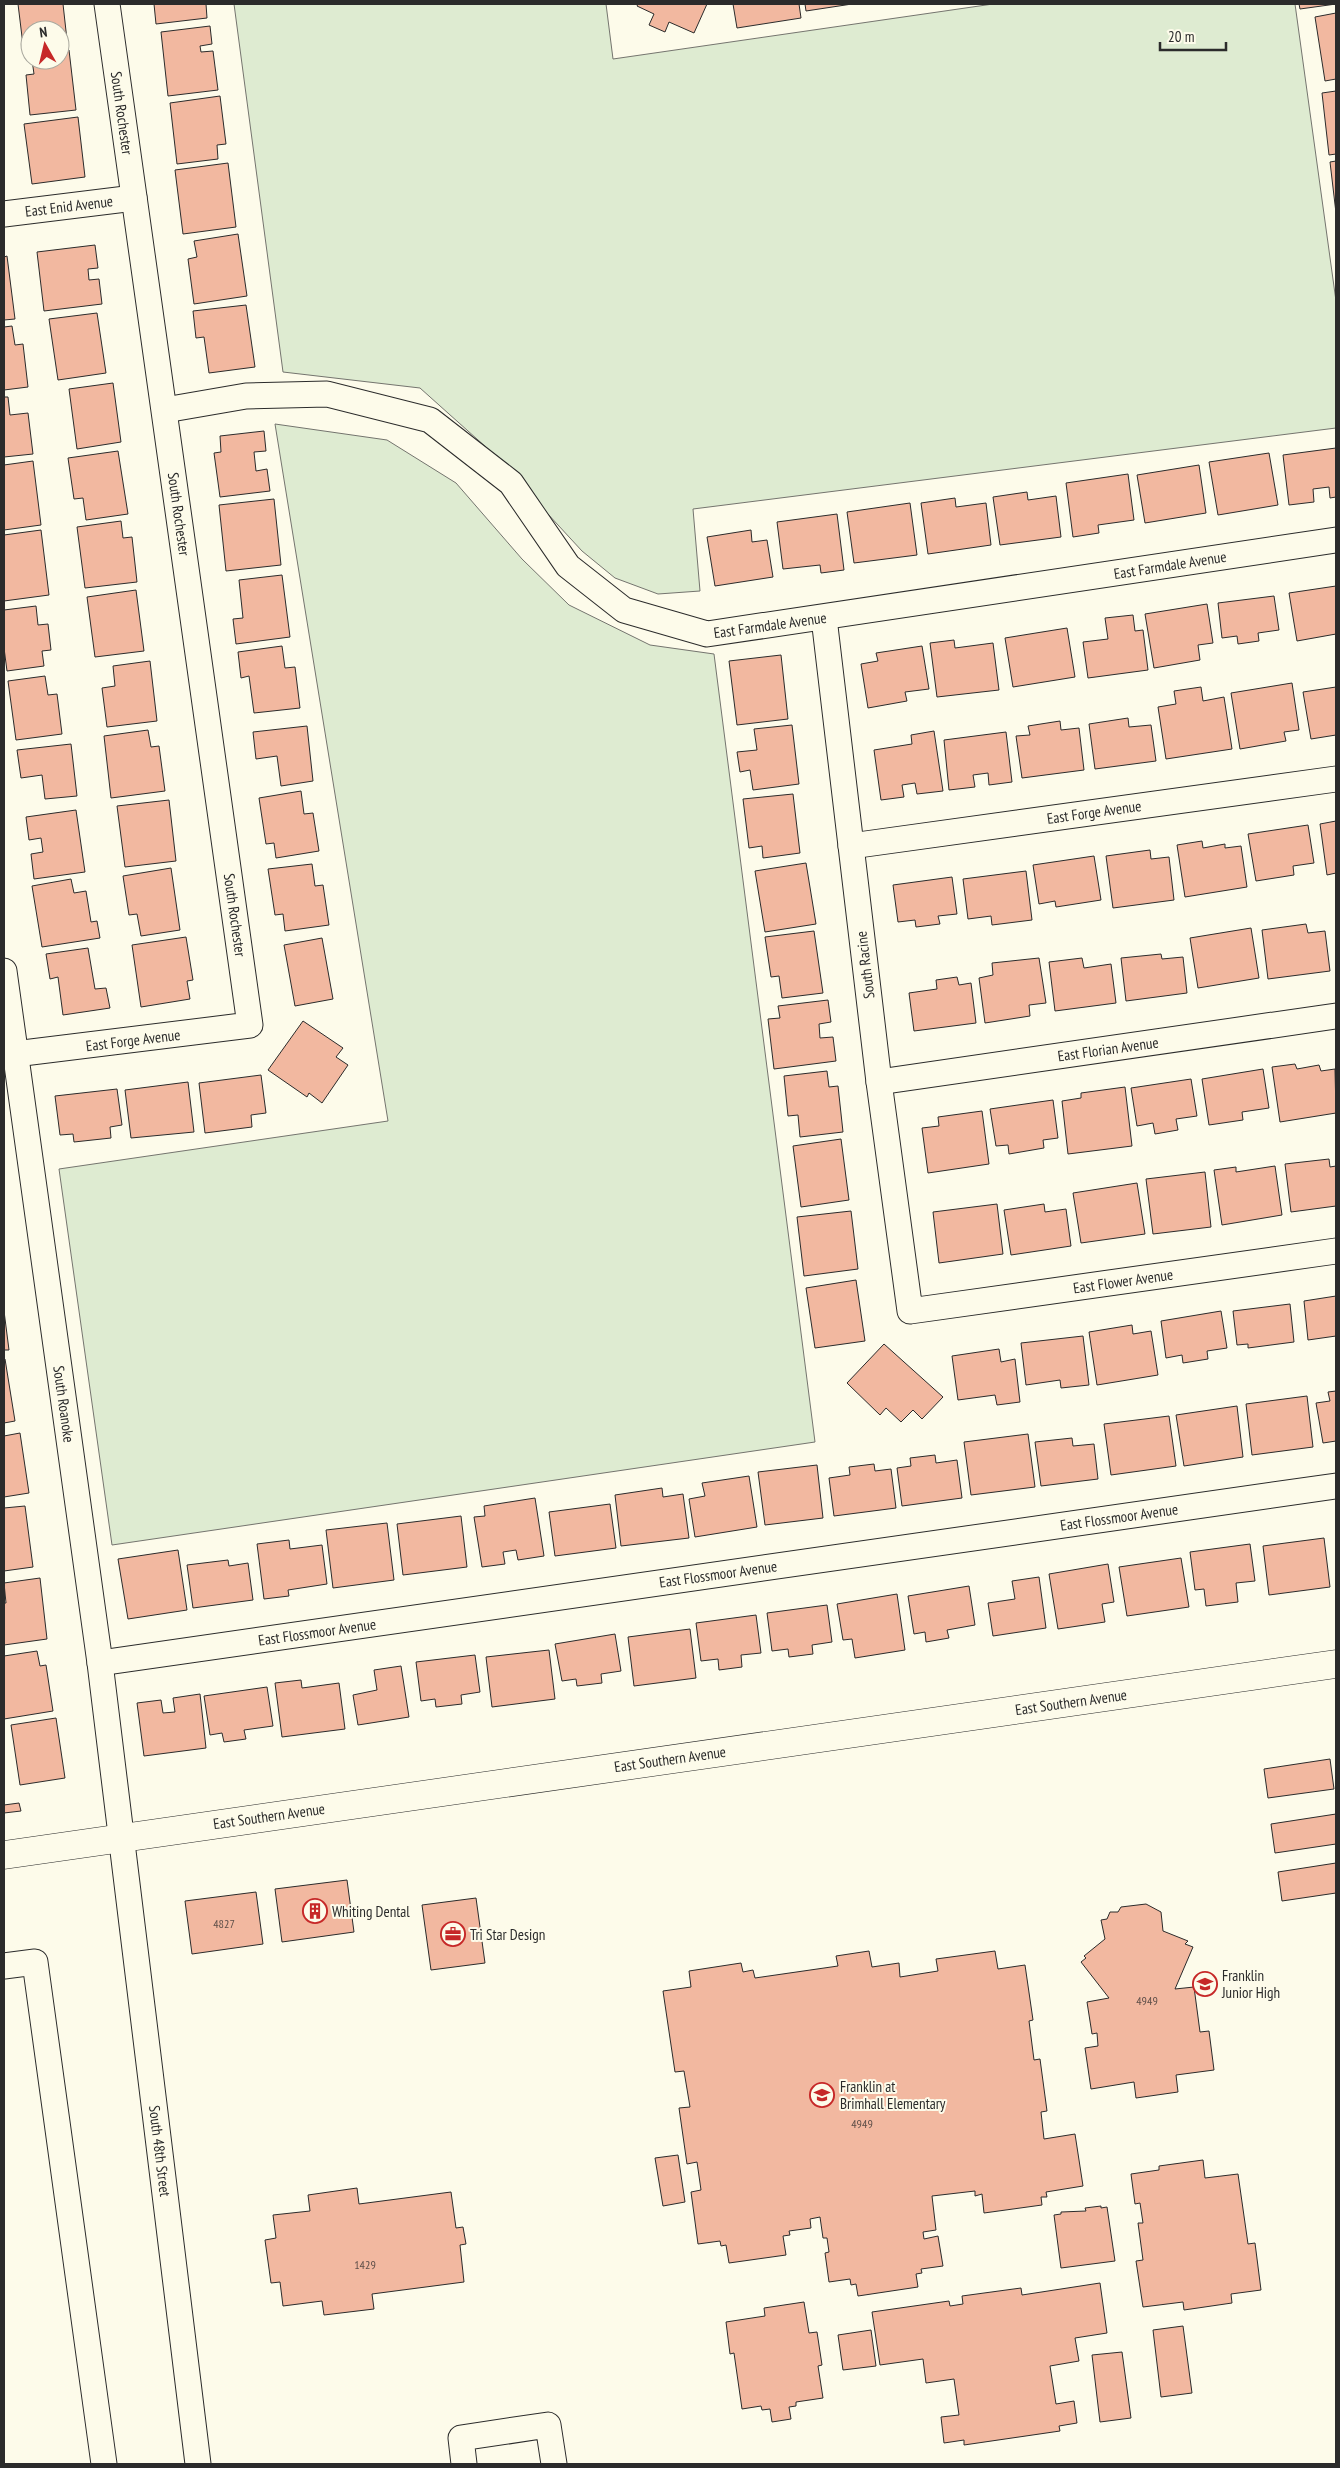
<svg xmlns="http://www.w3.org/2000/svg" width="1340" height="2468" font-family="'PT Sans Narrow',sans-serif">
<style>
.green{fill:#deebd1;stroke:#74746e}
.building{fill:#f2b8a0;stroke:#2b2b2b}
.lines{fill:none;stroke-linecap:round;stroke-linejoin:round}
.minor-casing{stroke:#2b2b2b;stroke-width:27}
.major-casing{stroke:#2b2b2b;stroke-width:29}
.minor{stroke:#fdfbea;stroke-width:25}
.major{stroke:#fdfbea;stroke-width:28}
.labels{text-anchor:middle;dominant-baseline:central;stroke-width:4;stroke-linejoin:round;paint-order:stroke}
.number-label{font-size:12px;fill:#5d4e48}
.street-label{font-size:15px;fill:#2b2b2b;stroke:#fdfbea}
.poi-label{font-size:15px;fill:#2b2b2b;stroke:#fdfbea;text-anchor:start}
</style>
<rect width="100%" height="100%" fill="#fdfbea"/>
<g class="green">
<polygon points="234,4 606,4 613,59 993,4 1295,4 1336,301 1336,428 693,509 700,591 658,594 615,578 582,551 487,448 420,388 283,372"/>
<polygon points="275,424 387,440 456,483 522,559 569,605 650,645 714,654 815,1442 112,1545 59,1169 388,1121"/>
</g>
<g class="building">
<polygon points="18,4 63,4 67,40 60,41 60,30 30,30 30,44 23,45"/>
<polygon points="154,4 206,4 207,18 156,24"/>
<polygon points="638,4 707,4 694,33 669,22 665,32 649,25 654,14 637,6"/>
<polygon points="733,4 799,4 801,18 737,28"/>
<polygon points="805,4 852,4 806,11"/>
<polygon points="1299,4 1336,4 1300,9"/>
<polygon points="1336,13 1336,79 1325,81 1315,17"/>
<polygon points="210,26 212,44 200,46 201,52 213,51 218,90 168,96 161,32"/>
<polygon points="69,50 76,110 30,115 26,75 34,74 32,60 60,60 60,51"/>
<polygon points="1336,91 1336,154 1329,155 1322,93"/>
<polygon points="220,96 226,144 217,145 218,159 177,164 170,103"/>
<polygon points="78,117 85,177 32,184 24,124"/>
<polygon points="1336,161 1336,213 1330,162"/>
<polygon points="228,163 236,227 183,234 175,170"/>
<polygon points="238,234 247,296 194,304 188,259 197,257 194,241"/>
<polygon points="95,245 98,268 88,269 89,280 99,279 102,304 44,311 37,252"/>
<polygon points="7,256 15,319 4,320 4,257"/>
<polygon points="246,305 255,367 209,373 204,337 196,338 193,311"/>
<polygon points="97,313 106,373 58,380 49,319"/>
<polygon points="12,326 15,345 23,344 28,387 4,390 4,327"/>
<polygon points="113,383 121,442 77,449 69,389"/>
<polygon points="4,397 8,397 10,415 28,413 33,454 4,457"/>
<polygon points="264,431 266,451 254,452 256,471 267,469 270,491 220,497 214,453 221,452 220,436"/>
<polygon points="1336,448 1336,497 1330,498 1329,487 1313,489 1314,502 1289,505 1283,455"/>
<polygon points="118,451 128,514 86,520 83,498 74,499 68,458"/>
<polygon points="1269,453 1278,505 1218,515 1209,462"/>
<polygon points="33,461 41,525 4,530 4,465"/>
<polygon points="1199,465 1206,513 1145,523 1137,475"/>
<polygon points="1128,474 1134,520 1098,525 1099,533 1073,537 1066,483"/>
<polygon points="1027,492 1028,500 1056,496 1061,537 1000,545 993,497"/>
<polygon points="955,498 956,507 986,503 991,545 928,554 921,503"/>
<polygon points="274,499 281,565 226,571 219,505"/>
<polygon points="910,503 917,555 854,563 847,512"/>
<polygon points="837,514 844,570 821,573 820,565 783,569 777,522"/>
<polygon points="121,521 123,538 132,537 137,582 85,588 77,527"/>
<polygon points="41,530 49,595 4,601 4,535"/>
<polygon points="751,530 752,542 767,540 773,577 715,586 707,537"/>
<polygon points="282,575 290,637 236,644 233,619 243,618 239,580"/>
<polygon points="1336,586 1336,634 1297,641 1289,593"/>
<polygon points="136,590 144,651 95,657 87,597"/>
<polygon points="1274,596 1279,630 1258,633 1259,641 1238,644 1237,636 1222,638 1218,603"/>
<polygon points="1207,604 1213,643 1198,645 1200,660 1154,668 1145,614"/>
<polygon points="36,606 38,625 48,624 51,650 42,651 44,666 7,671 4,648 4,610"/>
<polygon points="1133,615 1135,631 1143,630 1148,670 1088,678 1083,642 1108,639 1105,618"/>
<polygon points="1067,628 1075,677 1013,687 1005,638"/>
<polygon points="954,640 955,648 993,643 999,690 937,697 930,643"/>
<polygon points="282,646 285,668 295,667 300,708 254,713 249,676 241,678 238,652"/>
<polygon points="922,646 929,689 905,692 907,701 868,708 861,664 878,661 876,653"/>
<polygon points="781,655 788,719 737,725 729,661"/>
<polygon points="150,661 157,721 107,727 102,688 115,686 113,666"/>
<polygon points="45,676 48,695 57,694 62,734 16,740 8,681"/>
<polygon points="1292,683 1299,730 1284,732 1286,741 1240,749 1231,693"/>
<polygon points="1201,687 1203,701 1224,697 1232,749 1166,759 1158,707 1176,704 1174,691"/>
<polygon points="1336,687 1336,735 1311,739 1303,692"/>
<polygon points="1128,718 1129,727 1151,725 1156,761 1095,769 1089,724"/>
<polygon points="1060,721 1061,730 1079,728 1084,770 1022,778 1016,736 1030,735 1028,726"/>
<polygon points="792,725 799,784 753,790 750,770 740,772 737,752 757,750 754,729"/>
<polygon points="307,726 313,781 281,786 277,756 256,759 253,732"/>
<polygon points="148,730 151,747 159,746 165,791 111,798 104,736"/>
<polygon points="934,731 943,791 917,794 915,783 902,785 904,797 881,800 874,750 912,744 911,735"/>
<polygon points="1006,732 1012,782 989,785 988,773 973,775 975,787 949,790 944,740"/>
<polygon points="71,744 77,796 45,799 42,775 21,778 17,750"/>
<polygon points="301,791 304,814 313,813 319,851 276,858 274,843 266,844 259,798"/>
<polygon points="793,794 800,853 763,858 762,846 749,848 743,799"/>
<polygon points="169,800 176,861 125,867 117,806"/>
<polygon points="76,810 85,872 34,879 31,854 43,852 41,838 29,840 26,817"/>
<polygon points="1336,821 1336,873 1327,875 1320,824"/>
<polygon points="1308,825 1314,863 1293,866 1294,875 1256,881 1248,834"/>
<polygon points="1202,841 1203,848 1225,844 1225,848 1241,846 1247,887 1185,897 1177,845"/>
<polygon points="1150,850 1151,859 1169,857 1174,900 1113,908 1106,856"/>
<polygon points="1094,856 1101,900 1056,907 1055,901 1039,904 1033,865"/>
<polygon points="806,863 816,924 765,932 755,871"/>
<polygon points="312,864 315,886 323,885 329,925 285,931 283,914 275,915 268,869"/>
<polygon points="171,868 180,930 141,936 137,914 129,915 123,876"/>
<polygon points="1026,871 1032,920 992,925 991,916 968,919 963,879"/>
<polygon points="952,877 957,914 938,916 940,924 916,927 915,920 898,922 893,885"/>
<polygon points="71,879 74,893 86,891 91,922 97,921 100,938 42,947 32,886"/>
<polygon points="1306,924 1308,933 1325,931 1330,971 1268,979 1262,930"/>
<polygon points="1251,928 1259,978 1198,988 1190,938"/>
<polygon points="814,931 823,993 782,998 779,976 771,977 765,937"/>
<polygon points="186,937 193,980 187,981 190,999 141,1007 132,945"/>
<polygon points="322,938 333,999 295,1006 284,945"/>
<polygon points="88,948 95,989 106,988 110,1008 63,1015 58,977 50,979 46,954"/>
<polygon points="1161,954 1162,959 1183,957 1187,993 1126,1001 1121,958"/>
<polygon points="1039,958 1046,1003 1029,1005 1030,1016 985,1023 979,978 993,975 992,963"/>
<polygon points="1082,958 1084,968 1111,964 1116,1003 1055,1011 1049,962"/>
<polygon points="957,977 959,985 971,983 976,1023 914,1031 909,993 937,989 936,980"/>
<polygon points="828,1000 831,1022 819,1024 820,1038 833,1037 836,1061 774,1069 768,1019 780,1018 778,1006"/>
<polygon points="303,1021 343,1048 336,1057 348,1065 322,1103 309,1093 307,1097 268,1070"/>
<polygon points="1295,1064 1297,1069 1319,1065 1321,1071 1335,1069 1336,1113 1280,1122 1272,1067"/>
<polygon points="1263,1069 1269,1108 1242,1112 1243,1120 1209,1125 1202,1079"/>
<polygon points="827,1071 829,1087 838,1086 843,1132 800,1137 798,1115 788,1116 784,1076"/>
<polygon points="261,1075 266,1113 251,1115 252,1127 205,1133 199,1083"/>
<polygon points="1191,1079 1197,1116 1176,1119 1178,1130 1155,1134 1153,1123 1137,1126 1131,1088"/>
<polygon points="188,1082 194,1132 131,1138 125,1090"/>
<polygon points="1125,1087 1132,1146 1068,1154 1062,1101 1081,1098 1081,1093"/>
<polygon points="117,1089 122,1125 110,1127 111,1138 74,1142 73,1134 60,1135 55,1096"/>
<polygon points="1053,1100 1058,1138 1043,1140 1044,1148 1009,1154 1008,1145 996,1146 990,1109"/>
<polygon points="982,1111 989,1164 928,1173 922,1128 939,1126 938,1117"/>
<polygon points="841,1139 849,1200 801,1207 793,1146"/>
<polygon points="1329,1159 1330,1167 1336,1166 1336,1206 1291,1212 1285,1164"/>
<polygon points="1275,1166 1282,1215 1222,1225 1214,1170 1236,1167 1236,1172"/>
<polygon points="1205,1172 1211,1227 1153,1234 1146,1179"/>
<polygon points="1137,1183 1145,1234 1081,1243 1073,1193"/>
<polygon points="997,1204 1003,1254 939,1263 933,1212"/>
<polygon points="1044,1204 1045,1212 1066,1209 1071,1246 1011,1255 1004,1210"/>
<polygon points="851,1211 858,1269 804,1276 797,1217"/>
<polygon points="856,1280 865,1341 815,1348 806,1288"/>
<polygon points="1336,1296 1336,1336 1308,1340 1304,1301"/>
<polygon points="1290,1304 1294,1342 1248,1348 1248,1344 1237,1345 1233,1311"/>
<polygon points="4,1311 9,1350 4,1350"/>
<polygon points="1221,1311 1227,1348 1207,1351 1208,1359 1183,1363 1182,1355 1166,1358 1161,1321"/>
<polygon points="1132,1325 1133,1334 1151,1331 1158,1375 1097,1385 1089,1332"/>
<polygon points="1083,1336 1089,1385 1061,1388 1060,1380 1026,1385 1021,1343"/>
<polygon points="884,1344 943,1397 922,1419 913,1410 901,1422 886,1408 880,1415 847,1383"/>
<polygon points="999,1349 1001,1362 1015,1359 1020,1402 997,1405 995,1395 958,1400 952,1356"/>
<polygon points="5,1359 15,1421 4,1423 4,1360"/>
<polygon points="1336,1391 1336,1441 1323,1443 1316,1403 1330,1401 1328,1392"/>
<polygon points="1307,1396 1313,1447 1252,1455 1246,1404"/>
<polygon points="1237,1406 1243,1457 1184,1466 1176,1415"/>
<polygon points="1169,1416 1176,1466 1111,1475 1104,1424"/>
<polygon points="20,1433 29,1493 4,1497 4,1436"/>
<polygon points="1028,1434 1035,1487 971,1495 964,1442"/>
<polygon points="1072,1438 1073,1446 1094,1444 1098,1479 1041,1486 1035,1442"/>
<polygon points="935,1455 936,1463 957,1460 962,1498 902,1506 897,1468 911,1466 910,1458"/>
<polygon points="874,1464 875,1471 891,1469 896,1508 834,1516 829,1478 850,1475 849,1467"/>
<polygon points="817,1465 823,1518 765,1525 758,1472"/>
<polygon points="749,1476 757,1527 695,1537 689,1499 705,1496 702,1483"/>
<polygon points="662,1488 663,1497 683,1494 689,1538 621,1546 615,1495"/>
<polygon points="535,1498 544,1556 518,1560 516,1550 503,1552 505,1564 482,1567 474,1517 485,1516 484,1506"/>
<polygon points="610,1504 616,1548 555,1556 549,1512"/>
<polygon points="25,1506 33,1567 4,1571 4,1508"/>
<polygon points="461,1516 467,1567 403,1575 397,1524"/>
<polygon points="387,1523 394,1580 333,1588 326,1530"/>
<polygon points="1324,1538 1330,1587 1269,1595 1263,1546"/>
<polygon points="289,1540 290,1549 322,1545 327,1584 288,1590 289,1596 264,1599 257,1544"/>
<polygon points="1250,1544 1255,1581 1236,1583 1238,1602 1206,1606 1204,1589 1195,1590 1190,1552"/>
<polygon points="178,1550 187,1610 128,1619 118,1559"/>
<polygon points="1181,1558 1189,1607 1127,1616 1119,1567"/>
<polygon points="228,1560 229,1566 248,1563 253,1600 193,1608 187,1565"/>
<polygon points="1108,1564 1114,1602 1102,1604 1105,1622 1058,1629 1049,1574"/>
<polygon points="1039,1577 1046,1628 993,1636 988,1603 1015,1599 1012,1581"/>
<polygon points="40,1578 47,1639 4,1645 4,1603 6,1603 4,1583"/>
<polygon points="969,1586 975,1625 947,1630 949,1638 926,1642 925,1632 914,1634 908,1596"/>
<polygon points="897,1594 905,1650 855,1658 852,1639 843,1640 837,1604"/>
<polygon points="827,1605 832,1642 812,1645 813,1654 789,1657 788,1649 772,1651 767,1613"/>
<polygon points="756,1615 761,1653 741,1655 742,1667 719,1670 718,1659 701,1661 696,1623"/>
<polygon points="690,1629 696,1678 634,1686 628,1637"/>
<polygon points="615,1634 621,1671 601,1674 602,1683 577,1686 576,1679 562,1681 555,1644"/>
<polygon points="549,1650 555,1699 492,1707 486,1657"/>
<polygon points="37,1651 40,1666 46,1665 53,1711 4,1719 4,1656"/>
<polygon points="475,1655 480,1692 461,1695 462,1704 436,1707 435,1699 421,1701 416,1662"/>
<polygon points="401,1666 409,1717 358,1725 353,1695 377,1690 374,1670"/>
<polygon points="301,1680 302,1688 339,1683 345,1729 282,1737 275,1683"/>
<polygon points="267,1687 273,1726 244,1730 246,1739 224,1742 222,1733 210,1735 204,1696"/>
<polygon points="200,1694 206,1748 144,1756 137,1703 161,1700 163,1713 175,1712 173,1698"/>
<polygon points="56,1718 65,1778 20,1785 11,1725"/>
<polygon points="1330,1759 1334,1789 1268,1798 1264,1769"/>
<polygon points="19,1803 21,1811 4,1813 4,1805"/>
<polygon points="1336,1814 1336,1844 1275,1853 1271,1824"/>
<polygon points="1336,1863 1336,1893 1282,1901 1278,1872"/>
<polygon points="347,1880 354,1932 282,1942 275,1889"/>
<polygon points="256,1892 263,1944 192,1954 185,1901"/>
<polygon points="476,1898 485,1963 431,1970 422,1905"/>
<polygon points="1146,1904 1161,1912 1163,1931 1188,1941 1185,1944 1193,1947 1175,1989 1194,1987 1200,2032 1209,2031 1214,2070 1176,2075 1178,2092 1136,2098 1134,2082 1091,2089 1085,2048 1098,2046 1097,2033 1092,2034 1087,2002 1109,1998 1081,1962 1086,1958 1084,1956 1105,1939 1101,1920 1107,1919 1110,1912 1118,1912 1121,1907"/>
<polygon points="869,1951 872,1967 899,1963 900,1977 938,1971 936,1959 995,1951 998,1969 1025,1965 1033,2020 1029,2021 1034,2060 1040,2059 1047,2111 1041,2112 1044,2139 1075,2134 1083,2186 1046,2192 1047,2197 1041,2197 1042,2205 984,2213 982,2194 975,2196 975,2191 932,2196 936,2230 923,2232 924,2239 938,2236 943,2266 921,2269 922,2273 916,2274 918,2287 858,2296 856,2284 851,2285 850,2279 829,2282 825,2253 829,2252 827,2238 823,2238 820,2217 810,2219 811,2228 789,2231 790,2235 783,2236 786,2255 729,2263 726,2245 721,2246 720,2241 698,2244 691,2192 701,2190 697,2162 687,2164 679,2108 690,2107 684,2071 675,2072 663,1991 691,1987 689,1971 741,1963 743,1972 753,1970 755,1978 838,1966 836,1956"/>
<polygon points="678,2155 685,2202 663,2206 655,2158"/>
<polygon points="1203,2160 1205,2178 1238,2174 1248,2244 1255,2243 1261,2290 1231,2294 1232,2303 1184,2310 1183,2302 1143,2307 1136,2261 1143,2260 1138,2223 1143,2223 1140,2203 1135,2204 1131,2174 1159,2170 1159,2166"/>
<polygon points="357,2188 359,2204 451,2192 456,2228 463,2227 466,2244 460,2245 464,2282 372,2294 374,2309 324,2315 322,2301 283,2306 280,2282 271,2283 265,2240 276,2238 273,2215 310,2211 308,2195"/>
<polygon points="1101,2206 1101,2208 1107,2207 1115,2261 1061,2268 1054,2215 1061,2214 1061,2212 1086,2211 1085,2208"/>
<polygon points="1100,2283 1107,2333 1075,2338 1079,2361 1050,2366 1056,2404 1074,2401 1077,2423 1059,2426 1060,2431 964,2445 964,2440 944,2443 941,2417 959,2415 954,2379 926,2383 923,2359 880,2365 872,2312 949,2301 950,2306 963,2304 962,2296 1021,2288 1022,2295"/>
<polygon points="804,2302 809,2333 817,2332 822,2365 818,2366 823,2398 796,2402 796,2406 789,2407 791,2419 772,2422 770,2409 762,2410 761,2406 742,2409 734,2353 730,2354 726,2322 765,2316 764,2308"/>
<polygon points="1183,2326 1192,2393 1161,2397 1153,2330"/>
<polygon points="871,2330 876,2366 843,2370 838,2335"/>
<polygon points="1122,2352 1131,2418 1100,2422 1092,2355"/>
</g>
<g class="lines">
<defs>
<g id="minor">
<polyline points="4,214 134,198"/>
<polyline points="165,410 246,396 327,394 430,420 511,483 568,566 624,610 707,634 1336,540"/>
<polyline points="824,618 879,1082 910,1311 1336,1251"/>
<polyline points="851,846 1336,779"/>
<polyline points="4,971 100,1663 198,2464"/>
<polyline points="15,1054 250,1025 107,4"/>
<polyline points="879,1082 1336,1016"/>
<polyline points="100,1663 1336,1486"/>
<polyline points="4,1966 35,1962 104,2464"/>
<polyline points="464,2464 461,2438 548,2425 554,2464"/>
</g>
<polyline id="major" points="4,1855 1336,1664"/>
</defs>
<use href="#minor" class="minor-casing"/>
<use href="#major" class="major-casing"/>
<use href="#minor" class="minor"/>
<use href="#major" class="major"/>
</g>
<defs>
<symbol id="building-ring" viewBox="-11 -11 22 22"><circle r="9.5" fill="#fdfbea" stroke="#c62828" stroke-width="1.5"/><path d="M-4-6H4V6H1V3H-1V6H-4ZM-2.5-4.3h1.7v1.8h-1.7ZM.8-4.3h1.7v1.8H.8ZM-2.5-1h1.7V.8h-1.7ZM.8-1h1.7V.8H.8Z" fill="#c62828"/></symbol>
<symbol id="office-ring" viewBox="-11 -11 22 22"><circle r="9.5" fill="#fdfbea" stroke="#c62828" stroke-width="1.5"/><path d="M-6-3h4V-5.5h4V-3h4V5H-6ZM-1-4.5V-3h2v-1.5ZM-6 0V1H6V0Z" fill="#c62828"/></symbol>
<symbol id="school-ring" viewBox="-11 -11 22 22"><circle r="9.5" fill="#fdfbea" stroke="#c62828" stroke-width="1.5"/><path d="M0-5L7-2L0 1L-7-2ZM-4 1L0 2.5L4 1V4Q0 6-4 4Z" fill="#c62828"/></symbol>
</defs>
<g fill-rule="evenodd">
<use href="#building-ring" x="301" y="1897" width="28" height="28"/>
<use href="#office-ring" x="439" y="1920" width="28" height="28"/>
<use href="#school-ring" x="1191" y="1970" width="28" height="28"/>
<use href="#school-ring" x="808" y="2081" width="28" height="28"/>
</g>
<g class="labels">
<g class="number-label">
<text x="224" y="1923">4827</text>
<text x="1147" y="2000">4949</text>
<text x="862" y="2123">4949</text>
<text x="365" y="2264">1429</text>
</g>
<g class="street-label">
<text transform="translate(122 113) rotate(82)">South Rochester</text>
<text transform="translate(69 206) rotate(-7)">East Enid Avenue</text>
<text transform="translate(179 514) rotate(82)">South Rochester</text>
<text transform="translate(1170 565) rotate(-9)">East Farmdale Avenue</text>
<text transform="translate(770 625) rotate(-8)">East Farmdale Avenue</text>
<text transform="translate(1094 812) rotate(-8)">East Forge Avenue</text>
<text transform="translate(235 915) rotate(82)">South Rochester</text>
<text transform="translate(865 965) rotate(-97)">South Racine</text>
<text transform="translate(133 1040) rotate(-7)">East Forge Avenue</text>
<text transform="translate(1108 1049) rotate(-8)">East Florian Avenue</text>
<text transform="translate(1123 1281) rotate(-8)">East Flower Avenue</text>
<text transform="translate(64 1404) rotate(82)">South Roanoke</text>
<text transform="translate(1119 1517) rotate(-8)">East Flossmoor Avenue</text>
<text transform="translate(718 1574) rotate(-8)">East Flossmoor Avenue</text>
<text transform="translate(317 1632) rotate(-8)">East Flossmoor Avenue</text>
<text transform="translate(1071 1702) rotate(-8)">East Southern Avenue</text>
<text transform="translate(670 1759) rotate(-8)">East Southern Avenue</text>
<text transform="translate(269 1816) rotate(-8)">East Southern Avenue</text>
<text transform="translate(160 2151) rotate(83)">South 48th Street</text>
</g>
<g class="poi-label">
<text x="332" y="1911">Whiting Dental</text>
<text x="470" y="1934">Tri Star Design</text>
<text x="1222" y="1975">Franklin<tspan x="1222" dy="17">Junior High</tspan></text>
<text x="840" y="2086">Franklin at<tspan x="840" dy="17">Brimhall Elementary</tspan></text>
</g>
</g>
<rect width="1340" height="2468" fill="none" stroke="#2b2b2b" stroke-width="10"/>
<g transform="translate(45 45) rotate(352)"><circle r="24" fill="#fdfbea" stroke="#a9a89e"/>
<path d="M0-4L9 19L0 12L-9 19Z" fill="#c62828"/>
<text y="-8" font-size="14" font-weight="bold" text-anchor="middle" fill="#2b2b2b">N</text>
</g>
<path d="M1160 42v8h66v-8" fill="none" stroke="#2b2b2b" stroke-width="2.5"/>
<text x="1168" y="42" font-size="15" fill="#2b2b2b" stroke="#fdfbea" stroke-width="4" paint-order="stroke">20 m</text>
</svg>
